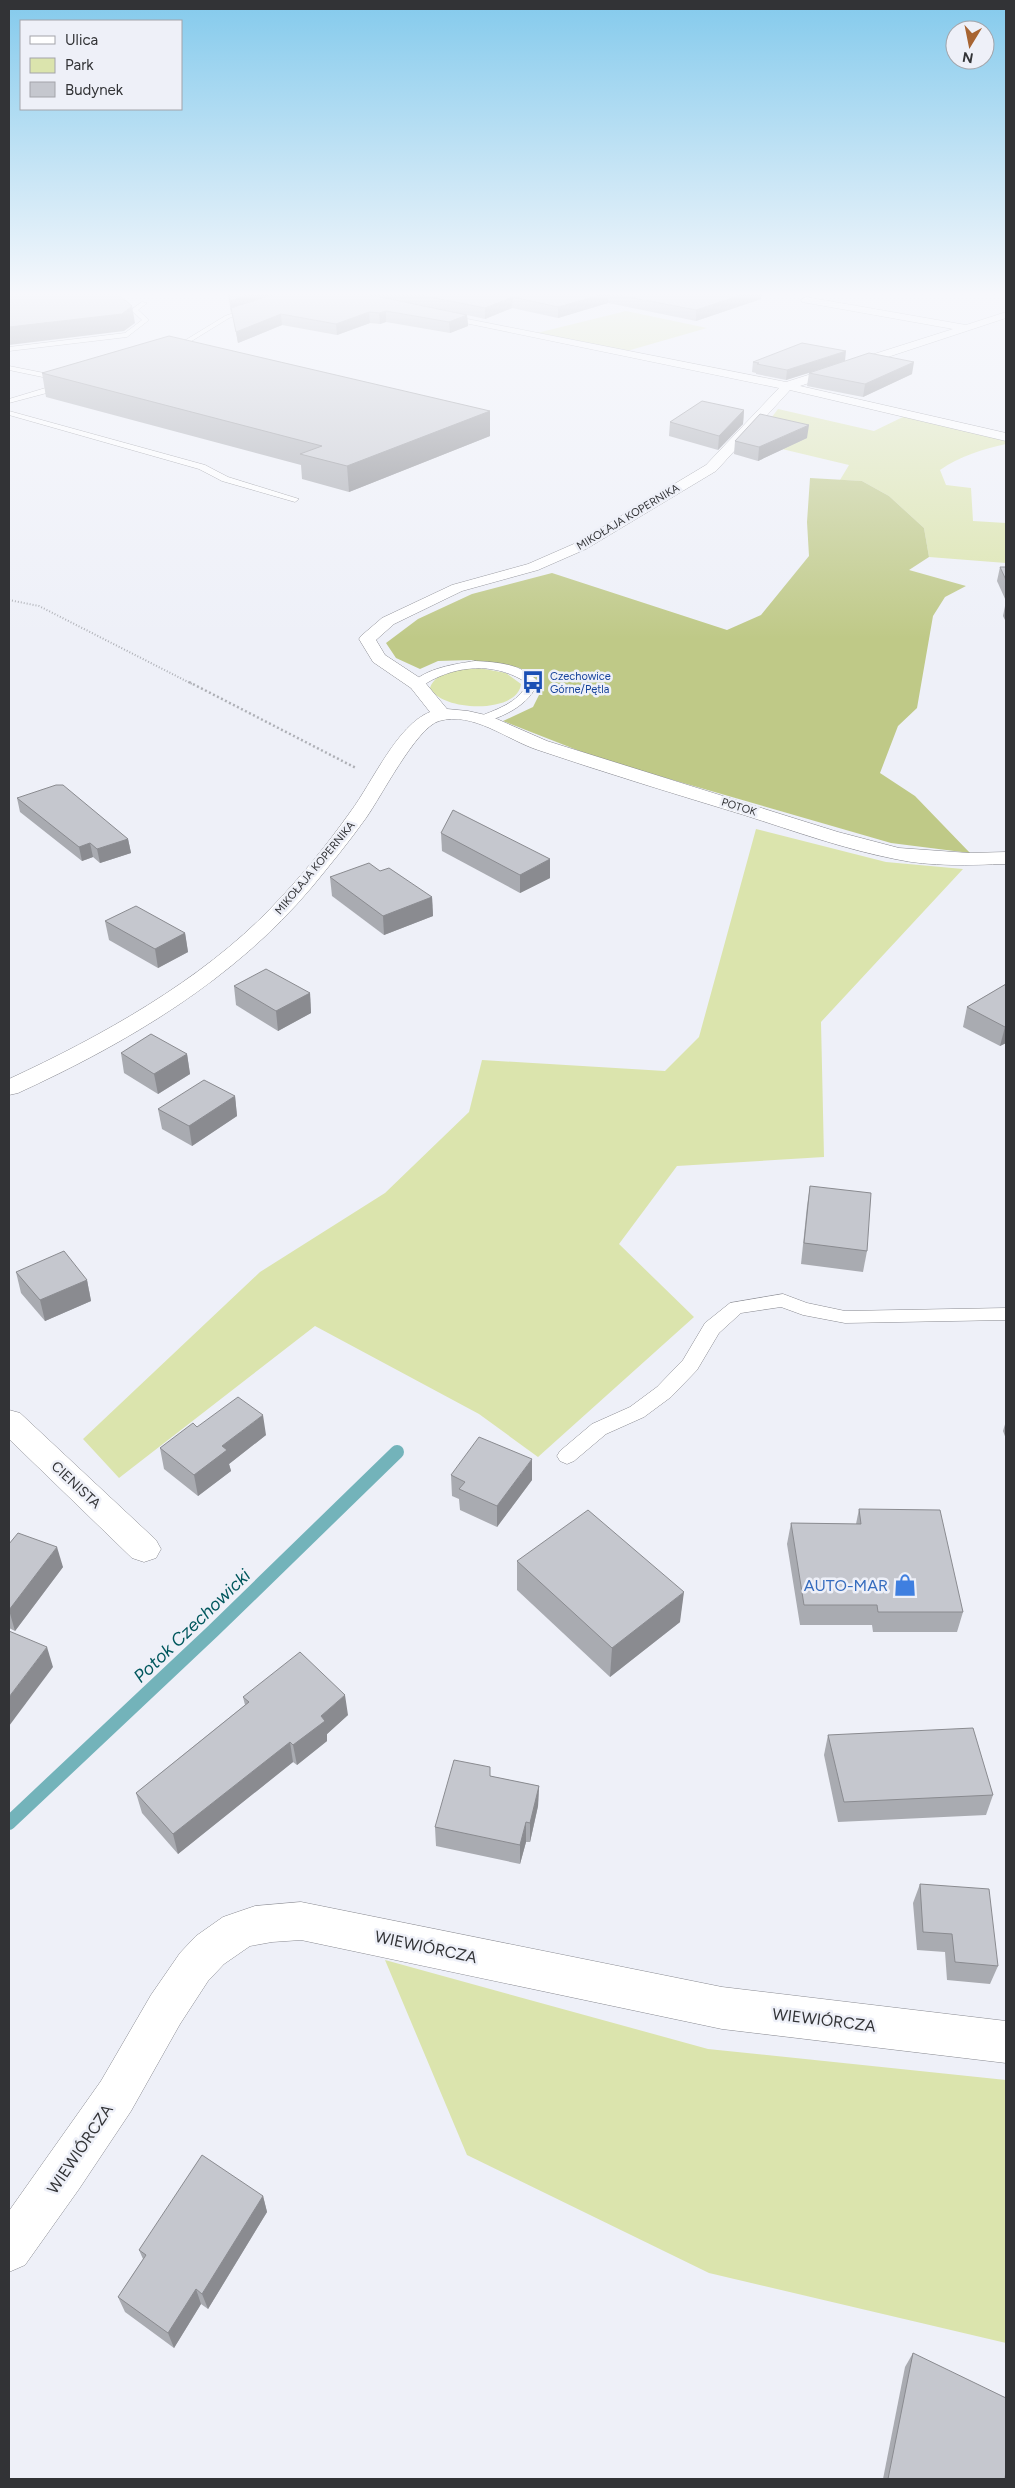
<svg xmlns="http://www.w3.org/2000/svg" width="1015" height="2488" font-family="Figtree,sans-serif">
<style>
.green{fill:#dbe4ad}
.forest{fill:#bfc987}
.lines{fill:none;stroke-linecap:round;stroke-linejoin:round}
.stream{stroke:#73b3ba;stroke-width:14}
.service-casing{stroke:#898a91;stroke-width:1}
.minor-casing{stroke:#898a91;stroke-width:1}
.path-far1{stroke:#aeb0b6;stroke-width:2;stroke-dasharray:1 2;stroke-linecap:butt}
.path{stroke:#aeb0b6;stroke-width:2.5;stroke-dasharray:2 2.5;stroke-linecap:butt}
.service{fill:#fff;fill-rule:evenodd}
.minor{fill:#fff;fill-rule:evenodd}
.wall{fill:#a9abb1}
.shaded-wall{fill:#8a8b90}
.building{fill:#c5c7ce;stroke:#8a8b90}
.labels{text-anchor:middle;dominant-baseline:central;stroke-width:5;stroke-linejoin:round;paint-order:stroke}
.far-street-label{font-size:11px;fill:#323336;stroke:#eef0f8}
.far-transit-label{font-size:11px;fill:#164399;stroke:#eef0f8;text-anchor:start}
.street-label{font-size:14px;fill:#323336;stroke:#eef0f8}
.near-shop-label{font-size:16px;fill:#366cbe;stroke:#eef0f8;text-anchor:end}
.near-street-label{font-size:16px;fill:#323336;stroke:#eef0f8}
.near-water-label{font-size:18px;font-style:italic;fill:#00575d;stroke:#eef0f8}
</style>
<rect width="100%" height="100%" fill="#eef0f8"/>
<g class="green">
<polygon points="626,311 707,328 627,351 537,333"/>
<path d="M 778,409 L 874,431 L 905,416 L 1006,440 L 1006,444 C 983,449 960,456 940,470 L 946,485 L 971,488 L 973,521 L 1006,523 L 1006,563 L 929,557 L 924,528 L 889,496 L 862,481 L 840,480 L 849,465 L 753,442 Z"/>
<path d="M 479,668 L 506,673 L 521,684 C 518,714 442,712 430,688 C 436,670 463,669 479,668 Z"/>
<polygon points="756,829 886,862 963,869 821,1022 824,1157 677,1166 619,1244 694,1317 538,1457 479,1414 315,1326 119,1478 83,1439 260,1272 385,1193 469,1112 482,1060 665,1071 699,1037"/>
<polygon points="385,1960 708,2049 1006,2080 1006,2343 709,2273 467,2155"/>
</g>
<polygon class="forest" points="810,478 862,481 889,496 924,528 929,557 909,570 966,586 945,597 933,616 917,708 898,726 880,773 915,796 970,853 891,843 600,759 503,721 533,707 544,685 520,668 471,660 438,661 420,669 396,658 386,643 418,619 472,594 552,573 727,630 761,615 809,556 807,522"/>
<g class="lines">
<polyline class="stream" points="9,1823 213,1631 397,1452"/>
<defs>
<g id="service">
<polygon points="142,302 147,303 138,310 149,320 127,337 9,351 9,347 125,333 142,320 131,310"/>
<polygon points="255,306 257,309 229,318 190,342 184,341 225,316"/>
<polygon points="9,366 64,377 65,383 58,390 9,403 9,399 52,386 57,382 57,380 9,370"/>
<polygon points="9,411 205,465 228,477 299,499 295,502 222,481 199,469 9,415"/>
<path d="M 475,661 C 497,662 523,664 538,682 C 530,705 502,718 480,723 L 476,722 L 476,718 C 494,710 520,703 527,683 C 499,664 464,664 434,679 C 427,682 422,688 413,686 L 411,684 C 426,668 455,664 475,661 Z"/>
<polygon points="783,1294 807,1303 845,1311 1006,1308 1006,1320 845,1323 803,1315 781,1307 741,1313 719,1333 697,1370 671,1397 644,1417 606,1434 574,1461 567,1464 560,1461 557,1456 560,1451 592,1424 630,1407 657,1387 683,1360 705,1323 730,1303"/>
</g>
<g id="minor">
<path d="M 806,297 L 966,325 L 1006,312 L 1006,318 L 800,386 L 1006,433 L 1006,441 L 790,390 L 716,471 L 586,549 L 538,570 L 462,591 L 394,624 L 376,640 L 385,655 L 423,680 L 447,709 L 468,711 L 490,716 L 547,741 L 838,832 L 899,848 L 969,853 L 1006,852 L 1006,864 C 970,865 931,867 895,859 C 844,849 794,831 744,815 C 675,794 606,773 538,750 C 507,740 473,711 439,721 C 416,728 381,797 366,818 C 349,842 330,865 312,887 C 234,980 127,1043 18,1093 L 9,1095 L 9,1079 C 100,1037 201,981 271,908 C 300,878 327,845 351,811 C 372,783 397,725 430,712 L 411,688 L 373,662 L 359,639 L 361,636 L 382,618 L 452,585 L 528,564 L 576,543 L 706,465 L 779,388 L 431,316 L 426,313 L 427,311 L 786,382 L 953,329 L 802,302 L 801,300 Z"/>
<polygon points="9,1410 20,1413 156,1540 161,1549 156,1558 144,1562 132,1558 9,1439"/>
<polygon points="301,1902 722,1987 1006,2021 1006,2063 722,2029 301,1940 272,1942 250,1946 224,1964 208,1981 180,2024 131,2111 79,2189 25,2265 9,2272 9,2211 101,2081 151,1995 180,1953 196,1936 223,1917 255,1906"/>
</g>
</defs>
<use href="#service" class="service-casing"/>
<use href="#minor" class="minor-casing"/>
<polyline class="path-far1" points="9,600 39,606 192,684"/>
<polyline class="path" points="189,682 356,768"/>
<use href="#service" class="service"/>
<use href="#minor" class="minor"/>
</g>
<g class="wall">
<polygon points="228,291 762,291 761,299 696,321 608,303 558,318 512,308 485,319 467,315 468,326 450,333 386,322 380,324 370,323 337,335 282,325 238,343 232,312 231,312 229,301"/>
<polygon points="845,361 912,374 863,397 807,386 809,373 786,380 756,374 756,373 752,372 753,362"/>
<polygon points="42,373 490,411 490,436 349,492 302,479 301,465 46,397"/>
<polygon points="744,410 743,424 718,450 669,436 670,422"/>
<polygon points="807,438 758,461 734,454 735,441"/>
<polygon points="1000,567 1006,567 1006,601 997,581"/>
<polygon points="1006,601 1006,622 1003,616"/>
<polygon points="17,798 128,839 131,853 100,863 93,857 82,861 20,812"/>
<polygon points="441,833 550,878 520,893 442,851"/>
<polygon points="380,871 432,897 433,916 384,935 332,896 330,877"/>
<polygon points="105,921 185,933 188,952 158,968 109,940"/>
<polygon points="1006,984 1006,1043 1000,1046 963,1027 967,1007"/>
<polygon points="234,986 310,993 311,1013 278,1031 236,1005"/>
<polygon points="121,1053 187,1054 190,1074 158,1094 124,1073"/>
<polygon points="235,1096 237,1116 192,1146 162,1129 158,1109"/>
<polygon points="810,1186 867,1251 863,1272 801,1264 807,1206"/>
<polygon points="16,1272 87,1280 91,1301 45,1321 21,1293"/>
<polygon points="1006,1421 1006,1439 1003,1431"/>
<polygon points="197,1427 266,1435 229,1464 231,1471 198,1496 164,1469 160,1448"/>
<polygon points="451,1475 532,1480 497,1527 460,1510 459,1499 452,1496"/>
<polygon points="859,1509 963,1612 957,1632 873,1632 872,1625 800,1625 787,1544 791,1523 856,1524"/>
<polygon points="9,1544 63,1567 15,1631 9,1628"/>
<polygon points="517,1561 680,1622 610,1677 517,1590"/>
<polygon points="243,1697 348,1715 327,1734 327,1741 297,1765 293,1762 178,1854 142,1813 136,1793 245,1705"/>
<polygon points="828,1735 993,1795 986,1815 838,1822 824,1755"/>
<polygon points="490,1776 539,1786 538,1806 530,1842 526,1842 520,1864 436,1846 435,1827"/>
<polygon points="920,1884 998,1966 990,1984 947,1980 945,1952 917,1950 913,1903"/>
<polygon points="263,2196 267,2212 208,2309 201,2304 174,2348 125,2312 118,2297 143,2259 139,2250"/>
<polygon points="913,2353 1005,2479 883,2479 905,2367"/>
</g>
<g class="shaded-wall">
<polygon points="262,291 295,291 231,308 232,312 231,312 230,301"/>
<polygon points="753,291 762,291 761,299 696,321 696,310"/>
<polygon points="608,293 608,303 558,318 558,307"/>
<polygon points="513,297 512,308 485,319 485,308"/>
<polygon points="132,306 135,323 124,331 9,345 9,327"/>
<polygon points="386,311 386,322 380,324 379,313"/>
<polygon points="369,312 370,323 337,335 336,324"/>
<polygon points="281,314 282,325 238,343 236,332"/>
<polygon points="467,315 468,326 450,333 449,322"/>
<polygon points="846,351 845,361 786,380 787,370"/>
<polygon points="914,362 912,374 863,397 865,384"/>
<polygon points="744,410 743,424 718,450 719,436"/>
<polygon points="490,411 490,436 349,492 347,466"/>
<polygon points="809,425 807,438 758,461 759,447"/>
<polygon points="128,839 131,853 100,863 97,849"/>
<polygon points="90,843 93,857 82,861 79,847"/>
<polygon points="550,859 550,878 520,893 520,875"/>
<polygon points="432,897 433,916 384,935 383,916"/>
<polygon points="185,933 188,952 158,968 155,949"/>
<polygon points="310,993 311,1013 278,1031 276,1011"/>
<polygon points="1006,1026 1006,1043 1000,1046 1005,1027"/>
<polygon points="187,1054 190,1074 158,1094 154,1074"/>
<polygon points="235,1096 237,1116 192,1146 189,1126"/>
<polygon points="87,1280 91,1301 45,1321 40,1300"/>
<polygon points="263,1415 266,1435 229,1464 231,1471 198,1496 194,1475 222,1446"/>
<polygon points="532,1459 532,1480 497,1527 497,1506"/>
<polygon points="57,1547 63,1567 15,1631 9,1610"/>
<polygon points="684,1592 680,1622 610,1677 612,1648"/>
<polygon points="47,1647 53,1667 9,1726 9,1697"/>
<polygon points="345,1695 348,1715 327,1734 327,1741 297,1765 293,1745 321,1716"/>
<polygon points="290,1742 293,1762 178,1854 173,1834"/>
<polygon points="539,1786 538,1806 530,1842 530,1823"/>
<polygon points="526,1822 526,1842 520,1864 520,1845"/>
<polygon points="263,2196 267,2212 208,2309 202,2294"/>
<polygon points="196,2289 201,2304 174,2348 168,2333"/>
</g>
<g class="building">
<polygon points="9,291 114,291 132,306 122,314 9,327"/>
<polygon points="228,291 262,291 230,301"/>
<polygon points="284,291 351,291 467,315 449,322 386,311 379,313 369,312 336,324 281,314 236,332 231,308"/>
<polygon points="401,291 753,291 696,310 608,293 558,307 513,297 485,308"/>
<polygon points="169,336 490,411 347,466 300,454 322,446 42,373"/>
<polygon points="802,343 846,351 787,370 757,364 759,363 753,362"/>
<polygon points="869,353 914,362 865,384 809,373"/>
<polygon points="702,401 744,410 719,436 670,422"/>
<polygon points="760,414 809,425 759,447 735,441"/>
<polygon points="1000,567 1006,567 1006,580"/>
<polygon points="56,785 63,785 128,839 97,849 90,843 79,847 17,798"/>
<polygon points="453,810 550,859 520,875 441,833"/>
<polygon points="369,863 380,871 389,868 432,897 383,916 330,877"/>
<polygon points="136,906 185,933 155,949 105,921"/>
<polygon points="266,969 310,993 276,1011 234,986"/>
<polygon points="1006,984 1006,1026 1005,1027 967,1007"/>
<polygon points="151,1034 187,1054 154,1074 121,1053"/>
<polygon points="204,1080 235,1096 189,1126 158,1109"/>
<polygon points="810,1186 871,1193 867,1251 804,1243"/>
<polygon points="64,1251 87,1280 40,1300 16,1272"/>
<polygon points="238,1397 263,1415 222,1446 227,1450 194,1475 160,1448 193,1423 197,1427"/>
<polygon points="479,1437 532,1459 497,1506 459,1489 465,1482 451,1475"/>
<polygon points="859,1509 940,1510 963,1612 878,1612 877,1605 804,1605 791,1523 861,1524"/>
<polygon points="588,1510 684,1592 612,1648 517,1561"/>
<polygon points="18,1533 57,1547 9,1610 9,1544"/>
<polygon points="9,1631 47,1647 9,1697"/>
<polygon points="300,1652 345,1695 321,1716 325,1721 293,1745 290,1742 173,1834 136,1793 249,1702 243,1697"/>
<polygon points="973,1728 993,1795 844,1802 828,1735"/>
<polygon points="454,1760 490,1767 490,1776 539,1786 530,1823 526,1822 520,1845 435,1827"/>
<polygon points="920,1884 989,1889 998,1966 955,1962 952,1934 923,1932"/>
<polygon points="202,2155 263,2196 202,2294 196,2289 168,2333 118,2297 146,2255 139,2250"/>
<polygon points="913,2353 1006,2398 1006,2471 1005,2479 888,2479"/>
</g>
<linearGradient id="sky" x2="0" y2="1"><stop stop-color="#84caec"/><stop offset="0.46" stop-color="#f7f8fc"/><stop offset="1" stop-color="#f7f8fc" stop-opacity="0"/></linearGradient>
<rect width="1015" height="639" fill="url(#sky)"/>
<defs>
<symbol id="bus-bare" viewBox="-9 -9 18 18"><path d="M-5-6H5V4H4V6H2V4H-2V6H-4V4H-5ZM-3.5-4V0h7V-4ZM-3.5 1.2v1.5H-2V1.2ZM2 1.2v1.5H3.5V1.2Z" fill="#1a4fb4" stroke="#eef0f8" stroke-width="2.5" paint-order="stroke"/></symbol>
<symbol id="shop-bare" viewBox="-9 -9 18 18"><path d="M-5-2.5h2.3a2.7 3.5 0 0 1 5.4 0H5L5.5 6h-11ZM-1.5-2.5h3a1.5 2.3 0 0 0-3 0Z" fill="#3f7fe0" stroke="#eef0f8" stroke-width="2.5" paint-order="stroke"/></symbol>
</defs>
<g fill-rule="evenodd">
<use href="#bus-bare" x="517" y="666" width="32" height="32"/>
<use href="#shop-bare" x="889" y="1569" width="32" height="32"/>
</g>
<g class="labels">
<g class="far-street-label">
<text transform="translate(628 517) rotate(-31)">MIKOŁAJA KOPERNIKA</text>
<text transform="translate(739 807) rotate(17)">POTOK</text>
<text transform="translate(315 868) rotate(-50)">MIKOŁAJA KOPERNIKA</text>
</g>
<g class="far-transit-label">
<text x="550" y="676">Czechowice<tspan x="550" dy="13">Górne/Pętla</tspan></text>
</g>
<g class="street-label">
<text transform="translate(76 1485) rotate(43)">CIENISTA</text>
</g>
<g class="near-shop-label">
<text x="888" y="1585">AUTO-MAR</text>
</g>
<g class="near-street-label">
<text transform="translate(426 1947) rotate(12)">WIEWIÓRCZA</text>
<text transform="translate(824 2020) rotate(7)">WIEWIÓRCZA</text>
<text transform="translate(80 2149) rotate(-56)">WIEWIÓRCZA</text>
</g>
<g class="near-water-label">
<text transform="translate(192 1626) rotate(-44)">Potok Czechowicki</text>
</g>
</g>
<rect width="1015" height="2488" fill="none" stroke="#323336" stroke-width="20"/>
<rect x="20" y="20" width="162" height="90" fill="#eef0f8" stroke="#a3a4aa"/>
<rect x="30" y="36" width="25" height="8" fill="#ffffff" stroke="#a3a4aa"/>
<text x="65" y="45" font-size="15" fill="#323336">Ulica</text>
<rect x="30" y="58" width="25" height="15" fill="#dbe4ad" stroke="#a3a4aa"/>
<text x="65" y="70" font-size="15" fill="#323336">Park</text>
<rect x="30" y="82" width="25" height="15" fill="#c5c7ce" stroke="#a3a4aa"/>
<text x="65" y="95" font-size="15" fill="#323336">Budynek</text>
<g transform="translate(970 45) rotate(190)"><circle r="24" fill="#eef0f8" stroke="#a3a4aa"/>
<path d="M0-4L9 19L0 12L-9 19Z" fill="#a76432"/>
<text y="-8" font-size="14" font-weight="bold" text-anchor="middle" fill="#323336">N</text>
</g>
</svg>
